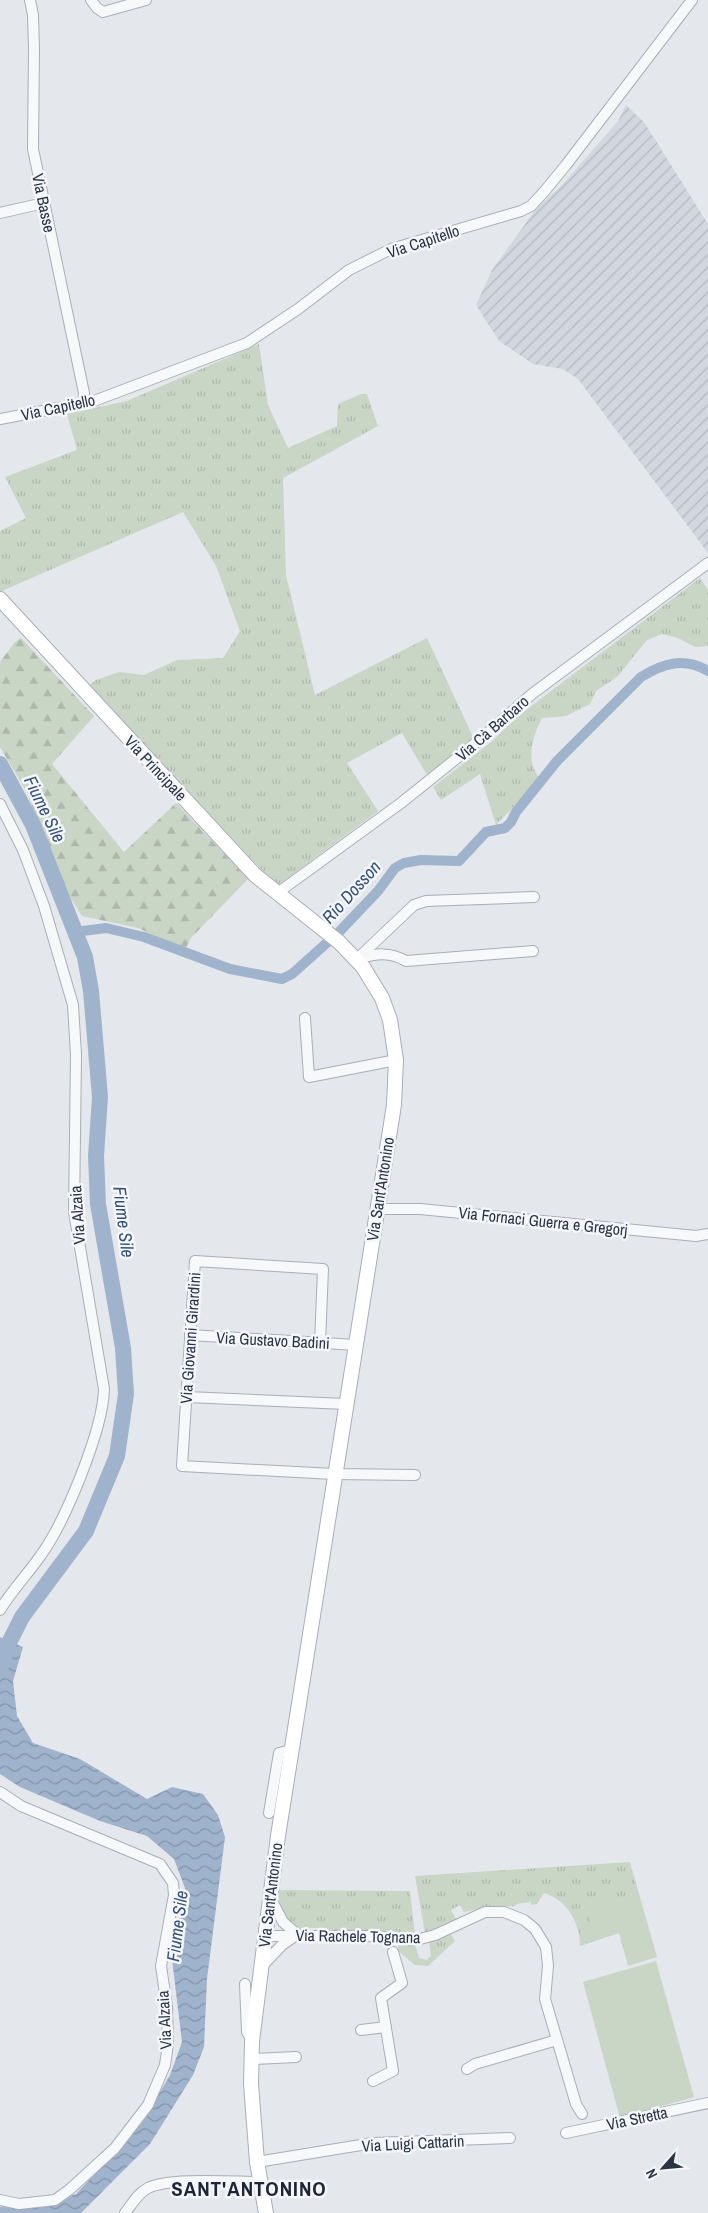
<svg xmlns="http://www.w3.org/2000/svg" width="708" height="2213" font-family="'Archivo Narrow',sans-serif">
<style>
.industrial{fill:url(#industrial-furrows)}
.grass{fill:url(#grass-tufts)}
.forest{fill:url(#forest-firs)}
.garden{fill:#c9d6c5}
.water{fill:url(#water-waves)}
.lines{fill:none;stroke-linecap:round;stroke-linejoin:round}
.canal{stroke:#9fb4cc;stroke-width:10}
.river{stroke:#9fb4cc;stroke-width:16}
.minor-casing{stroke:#a9aeb7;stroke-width:12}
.secondary-casing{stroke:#a9aeb7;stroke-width:16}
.minor{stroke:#f7f8fa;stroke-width:10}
.secondary{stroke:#fff;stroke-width:14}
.labels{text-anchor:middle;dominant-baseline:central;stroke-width:5;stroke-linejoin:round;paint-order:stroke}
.street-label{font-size:16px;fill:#2b3445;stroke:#f4f6f9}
.water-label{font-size:18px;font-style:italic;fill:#34527a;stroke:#f4f6f9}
.district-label{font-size:21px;font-weight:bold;letter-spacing:1px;fill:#1d2536;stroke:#f4f6f9}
</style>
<defs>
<pattern id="industrial-furrows" width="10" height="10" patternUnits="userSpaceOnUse" patternTransform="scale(1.25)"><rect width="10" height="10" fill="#d2d6de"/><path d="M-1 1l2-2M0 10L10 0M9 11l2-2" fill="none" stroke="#b4b8c0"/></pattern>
<pattern id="grass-tufts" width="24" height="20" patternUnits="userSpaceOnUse" patternTransform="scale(1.25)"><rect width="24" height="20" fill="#c9d6c5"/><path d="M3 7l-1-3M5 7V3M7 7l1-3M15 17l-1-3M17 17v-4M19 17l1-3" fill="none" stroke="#adb8ab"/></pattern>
<pattern id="forest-firs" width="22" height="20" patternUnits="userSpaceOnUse" patternTransform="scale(1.25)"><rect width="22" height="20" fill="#c9d6c5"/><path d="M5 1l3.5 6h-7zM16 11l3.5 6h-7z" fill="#adb8ab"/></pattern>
<pattern id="water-waves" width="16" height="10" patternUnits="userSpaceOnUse" patternTransform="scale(1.25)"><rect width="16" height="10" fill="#9fb4cc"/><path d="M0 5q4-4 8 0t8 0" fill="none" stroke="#8293a7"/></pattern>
</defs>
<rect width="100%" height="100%" fill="#e4e7ec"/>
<polygon class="industrial" points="626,105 644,122 708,224 708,553 578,379 563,369 533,364 499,341 476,305 492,270 536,209 563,184 618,121"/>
<g class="grass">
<polygon points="259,344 268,405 288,448 337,426 338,404 361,394 367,394 378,426 283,478 286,575 315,695 427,638 474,739 427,775 402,733 347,763 378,811 277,886 88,686 96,680 119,672 144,675 177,660 223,658 240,631 216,566 183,512 4,590 2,593 0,591 0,531 26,518 5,477 77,450 67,414 127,401"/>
<path d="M 700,578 L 708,590 L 708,646 L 695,647 L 678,638 L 662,634 L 647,640 L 617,677 L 596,691 L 590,704 L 566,716 L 542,718 C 532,738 525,760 540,779 L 496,825 L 480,774 L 441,800 L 433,787 L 491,742 L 518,716 Z"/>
<path d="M 630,1862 L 657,1957 L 628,1966 L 619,1933 L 580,1946 C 580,1922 567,1900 544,1893 L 537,1904 L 531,1905 L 531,1902 L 516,1904 L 515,1906 L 489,1907 L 464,1912 L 460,1905 L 451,1910 L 456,1919 L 425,1933 L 415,1876 Z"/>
<path d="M 279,1890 L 410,1891 L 415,1934 L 326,1931 L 326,1928 L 301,1928 L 301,1931 C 284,1924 278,1908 279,1890 Z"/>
<polygon points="450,1933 455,1941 428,1966 415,1965 397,1950 399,1943 415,1944 419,1958 427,1960 431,1956 429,1942"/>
</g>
<polygon class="forest" points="21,638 94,716 52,764 124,852 176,803 248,879 191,938 185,950 138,928 82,916 66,891 26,791 0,747 0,662 15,642"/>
<g class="garden">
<polygon points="607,1894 619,1933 596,1939 584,1900"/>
<polygon points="640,1901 656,1955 629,1963 613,1909"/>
<polygon points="656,1961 694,2097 620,2118 583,1982"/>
</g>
<polygon class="water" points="0,1637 23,1647 13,1681 17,1716 33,1743 80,1759 147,1799 172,1787 203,1794 218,1815 225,1837 207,1979 204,2047 193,2075 150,2144 81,2213 0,2213 0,2207 34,2208 76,2194 141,2124 170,2075 182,2042 172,1959 185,1888 174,1859 147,1836 100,1821 20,1787 0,1774"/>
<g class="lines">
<path class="canal" d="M 75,932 L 106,928 L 144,937 L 230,969 L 282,979 L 292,974 L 339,932 L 378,891 L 395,868 L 404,863 L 421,860 L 459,861 L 486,832 L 505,828 L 511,822 L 516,812 L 557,761 L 641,677 C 664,663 684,657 708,671"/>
<polyline class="river" points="0,764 33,825 85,957 91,991 100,1097 96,1156 98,1204 123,1348 126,1394 117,1456 86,1531 22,1617 7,1647 0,1670"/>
<defs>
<g id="minor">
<polyline points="30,0 33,15 34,49 33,149 84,393 83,403"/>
<polyline points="91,0 97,8 103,12 146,0"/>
<polyline points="0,213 44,203"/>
<polyline points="0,419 94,401 247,343 298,309 349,270 391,249 521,211 531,206 543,193 566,165 692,0"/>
<path d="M 0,804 L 23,850 L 44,906 L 73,1005 L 76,1055 L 74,1212 L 104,1389 C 103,1430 65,1522 41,1555 C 28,1574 12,1590 0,1610"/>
<polyline points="276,894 401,803 482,738 532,694 708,563"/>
<polyline points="357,959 414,905 426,901 534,897"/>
<path d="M 359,959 C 377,953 390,952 406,961 L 533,951"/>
<polyline points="305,1018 309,1077 396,1060"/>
<polyline points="377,1209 420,1209 696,1236 708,1234"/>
<polyline points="190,1335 356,1345"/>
<polyline points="320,1343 323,1269 195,1261 182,1466 334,1474 415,1475"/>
<polyline points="187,1397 346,1404"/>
<polyline points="0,1792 21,1806 160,1864 173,1883 174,1895 161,1966 167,2007 168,2044 165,2065 148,2105 115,2148 69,2190 55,2200 19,2204 0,2200"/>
<polyline points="269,1813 279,1753 291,1750"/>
<polyline points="270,1897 283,1922 299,1936"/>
<polyline points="265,1936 368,1936 420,1939 435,1935 485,1912 504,1912 524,1920 535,1929 546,1947 548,1966 545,1999 576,2104 582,2114"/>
<polyline points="262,1966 282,1945 295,1936"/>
<polyline points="245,1984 247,2032 252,2040"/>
<polyline points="361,2030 386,2027"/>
<polyline points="252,2059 296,2057"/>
<polyline points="467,2069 475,2064 557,2040"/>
<polyline points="373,2081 393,2071 381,1998 402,1983 393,1952"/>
<polyline points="566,2133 708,2103"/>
<polyline points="257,2162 373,2143 510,2138"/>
<path d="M 125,2213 C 132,2204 138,2193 148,2188 C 168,2177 235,2182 259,2182"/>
</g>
<polyline id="secondary" points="0,599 255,875 339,942 363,967 382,998 390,1020 396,1060 394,1105 278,1836 252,2041 251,2084 257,2162 266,2213"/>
</defs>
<use href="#minor" class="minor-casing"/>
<use href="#secondary" class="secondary-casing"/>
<use href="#minor" class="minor"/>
<use href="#secondary" class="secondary"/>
</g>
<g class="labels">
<g class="street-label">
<text transform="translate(44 203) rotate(78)">Via Basse</text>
<text transform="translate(423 241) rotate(-18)">Via Capitello</text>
<text transform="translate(58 407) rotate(-12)">Via Capitello</text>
<text transform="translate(492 728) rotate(-41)">Via Cà Barbaro</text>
<text transform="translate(156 768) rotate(47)">Via Principale</text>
<text transform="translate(380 1189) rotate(-81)">Via Sant'Antonino</text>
<text transform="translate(77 1215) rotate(-94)">Via Alzaia</text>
<text transform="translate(543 1221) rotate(6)">Via Fornaci Guerra e Gregorj</text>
<text transform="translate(190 1338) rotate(-86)">Via Giovanni Girardini</text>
<text transform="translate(273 1340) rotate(3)">Via Gustavo Badini</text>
<text transform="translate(270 1895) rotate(-83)">Via Sant'Antonino</text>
<text transform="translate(358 1936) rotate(1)">Via Rachele Tognana</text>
<text transform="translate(164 2020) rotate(-93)">Via Alzaia</text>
<text transform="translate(637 2118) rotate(-12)">Via Stretta</text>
<text transform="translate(413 2143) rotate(-3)">Via Luigi Cattarin</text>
</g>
<g class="water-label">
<text transform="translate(45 809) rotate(64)">Fiume Sile</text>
<text transform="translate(351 892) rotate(-48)">Rio Dosson</text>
<text transform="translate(124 1222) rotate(83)">Fiume Sile</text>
<text transform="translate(177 1926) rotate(-83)">Fiume Sile</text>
</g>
<g class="district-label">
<text x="249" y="2188">SANT'ANTONINO</text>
</g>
</g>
<g transform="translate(663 2168) rotate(243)" stroke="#f4f6f9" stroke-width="4" paint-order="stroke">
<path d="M0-4L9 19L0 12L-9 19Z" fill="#2b3445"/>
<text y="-8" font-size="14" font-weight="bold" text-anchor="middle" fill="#2b3445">N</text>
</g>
</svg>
